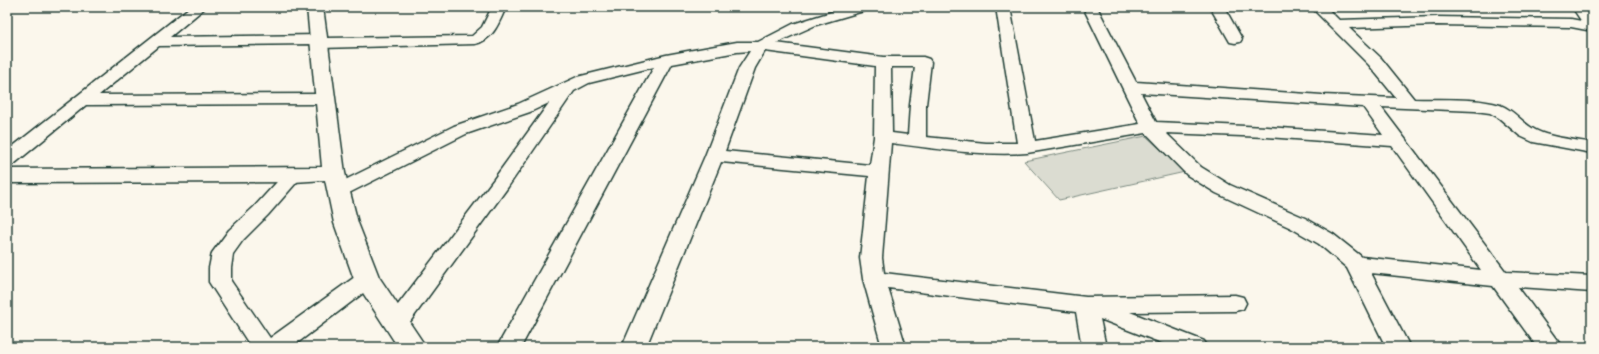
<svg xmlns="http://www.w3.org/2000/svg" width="1599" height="354" font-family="Itim,sans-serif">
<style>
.green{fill:#dbdcd1;stroke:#7d8c82}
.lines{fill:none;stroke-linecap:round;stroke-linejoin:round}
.minor-casing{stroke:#1f3d34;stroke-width:3}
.tertiary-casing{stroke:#1f3d34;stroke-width:3}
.minor{fill:#fbf7ec;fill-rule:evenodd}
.tertiary{fill:#fbf7ec;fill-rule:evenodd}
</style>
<rect width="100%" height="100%" fill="#fbf7ec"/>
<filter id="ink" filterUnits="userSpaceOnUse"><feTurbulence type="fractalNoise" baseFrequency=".025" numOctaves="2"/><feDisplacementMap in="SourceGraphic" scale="8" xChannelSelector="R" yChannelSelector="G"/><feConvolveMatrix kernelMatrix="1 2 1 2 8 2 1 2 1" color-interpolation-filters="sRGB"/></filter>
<g filter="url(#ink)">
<polygon class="green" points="1146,136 1185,172 1059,200 1024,161"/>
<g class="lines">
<defs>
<g id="minor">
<path d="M 190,7 L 206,7 L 170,37 L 320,35 L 325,36 L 327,38 L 472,36 L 482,27 L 492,7 L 506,7 C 499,23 493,40 475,44 L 320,48 L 315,46 L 313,44 L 159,46 L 99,95 L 325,94 L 331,95 L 333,99 L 331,103 L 325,104 L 86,105 L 14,164 L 7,166 L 7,151 Z"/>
<path d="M 847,7 L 869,7 L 867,10 L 816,25 L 776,43 L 883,57 L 923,57 L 929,59 L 931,62 L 926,105 L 926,137 L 986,143 L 1017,143 L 996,7 L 1010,7 L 1035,141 L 1140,124 L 1083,7 L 1097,7 L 1136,82 L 1322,95 L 1396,98 L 1369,65 L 1311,7 L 1326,7 L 1339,20 L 1437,17 L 1571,19 L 1592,23 L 1592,31 L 1571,27 L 1437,25 L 1349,28 L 1381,58 L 1414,99 C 1440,100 1475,97 1500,105 C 1513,110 1521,121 1532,128 C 1547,138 1574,139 1592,143 L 1592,153 L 1533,142 L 1520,136 L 1499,118 L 1490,113 L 1475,111 L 1381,107 L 1506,272 L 1592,276 L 1592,292 L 1518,287 L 1562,347 L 1537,347 L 1493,286 L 1371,273 L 1410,347 L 1386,347 L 1347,268 L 1319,244 L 1291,228 L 1216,193 L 1187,175 L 1146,133 L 1027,153 C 981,156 936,149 891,143 L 882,258 L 884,273 L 1086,297 L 1235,295 L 1243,297 L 1246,303 L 1243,309 L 1235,311 L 1130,312 L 1204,341 L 1208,347 L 1172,347 L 1100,319 L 1106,347 L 1082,347 L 1076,312 L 888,288 L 906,347 L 882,347 L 863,279 L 860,258 L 869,176 L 721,162 L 646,347 L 622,347 L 705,156 L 739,68 L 750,51 L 737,52 L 672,64 L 521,347 L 497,347 L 654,67 L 589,83 L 574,91 L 508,187 L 404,330 L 396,332 L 388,330 L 384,324 L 388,318 L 494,179 L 549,103 L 530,112 L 466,134 L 345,195 L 338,197 L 331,195 L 328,191 L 331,187 L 454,126 L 518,104 L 577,77 L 666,55 L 737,42 L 758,42 L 793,24 ZM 765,51 L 875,66 L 874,137 L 870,165 L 725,151 L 755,68 ZM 891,67 L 915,67 L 910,105 L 908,135 L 892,133 ZM 1141,93 L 1363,107 L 1383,135 L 1267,127 L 1156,122 ZM 1166,133 L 1267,137 L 1392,146 L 1481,270 L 1362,257 L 1333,234 L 1305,218 L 1230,185 L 1201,167 Z"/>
<polygon points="1210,7 1224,7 1242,39 1240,42 1235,43 1230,42"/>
<polygon points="294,169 301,171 303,175 268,215 243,240 233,254 231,268 231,281 270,338 359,274 367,272 375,274 378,279 375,284 292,347 251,347 209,282 209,268 212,253 229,230 254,207 287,171"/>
</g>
<g id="tertiary">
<polygon points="307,7 323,7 345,173 358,223 379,277 426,347 398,347 354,279 334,223 325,180 294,182 7,183 7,169 322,167"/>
<polygon points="1572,7 1588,7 1592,12 1592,29 1586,28"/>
</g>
</defs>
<use href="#minor" class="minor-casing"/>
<use href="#tertiary" class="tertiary-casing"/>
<use href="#minor" class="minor"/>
<use href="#tertiary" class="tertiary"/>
</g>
</g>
<rect width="1599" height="354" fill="none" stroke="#fbf7ec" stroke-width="24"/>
<rect x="12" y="12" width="1575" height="330" fill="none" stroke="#1f3d34" stroke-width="1.5" filter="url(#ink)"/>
</svg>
